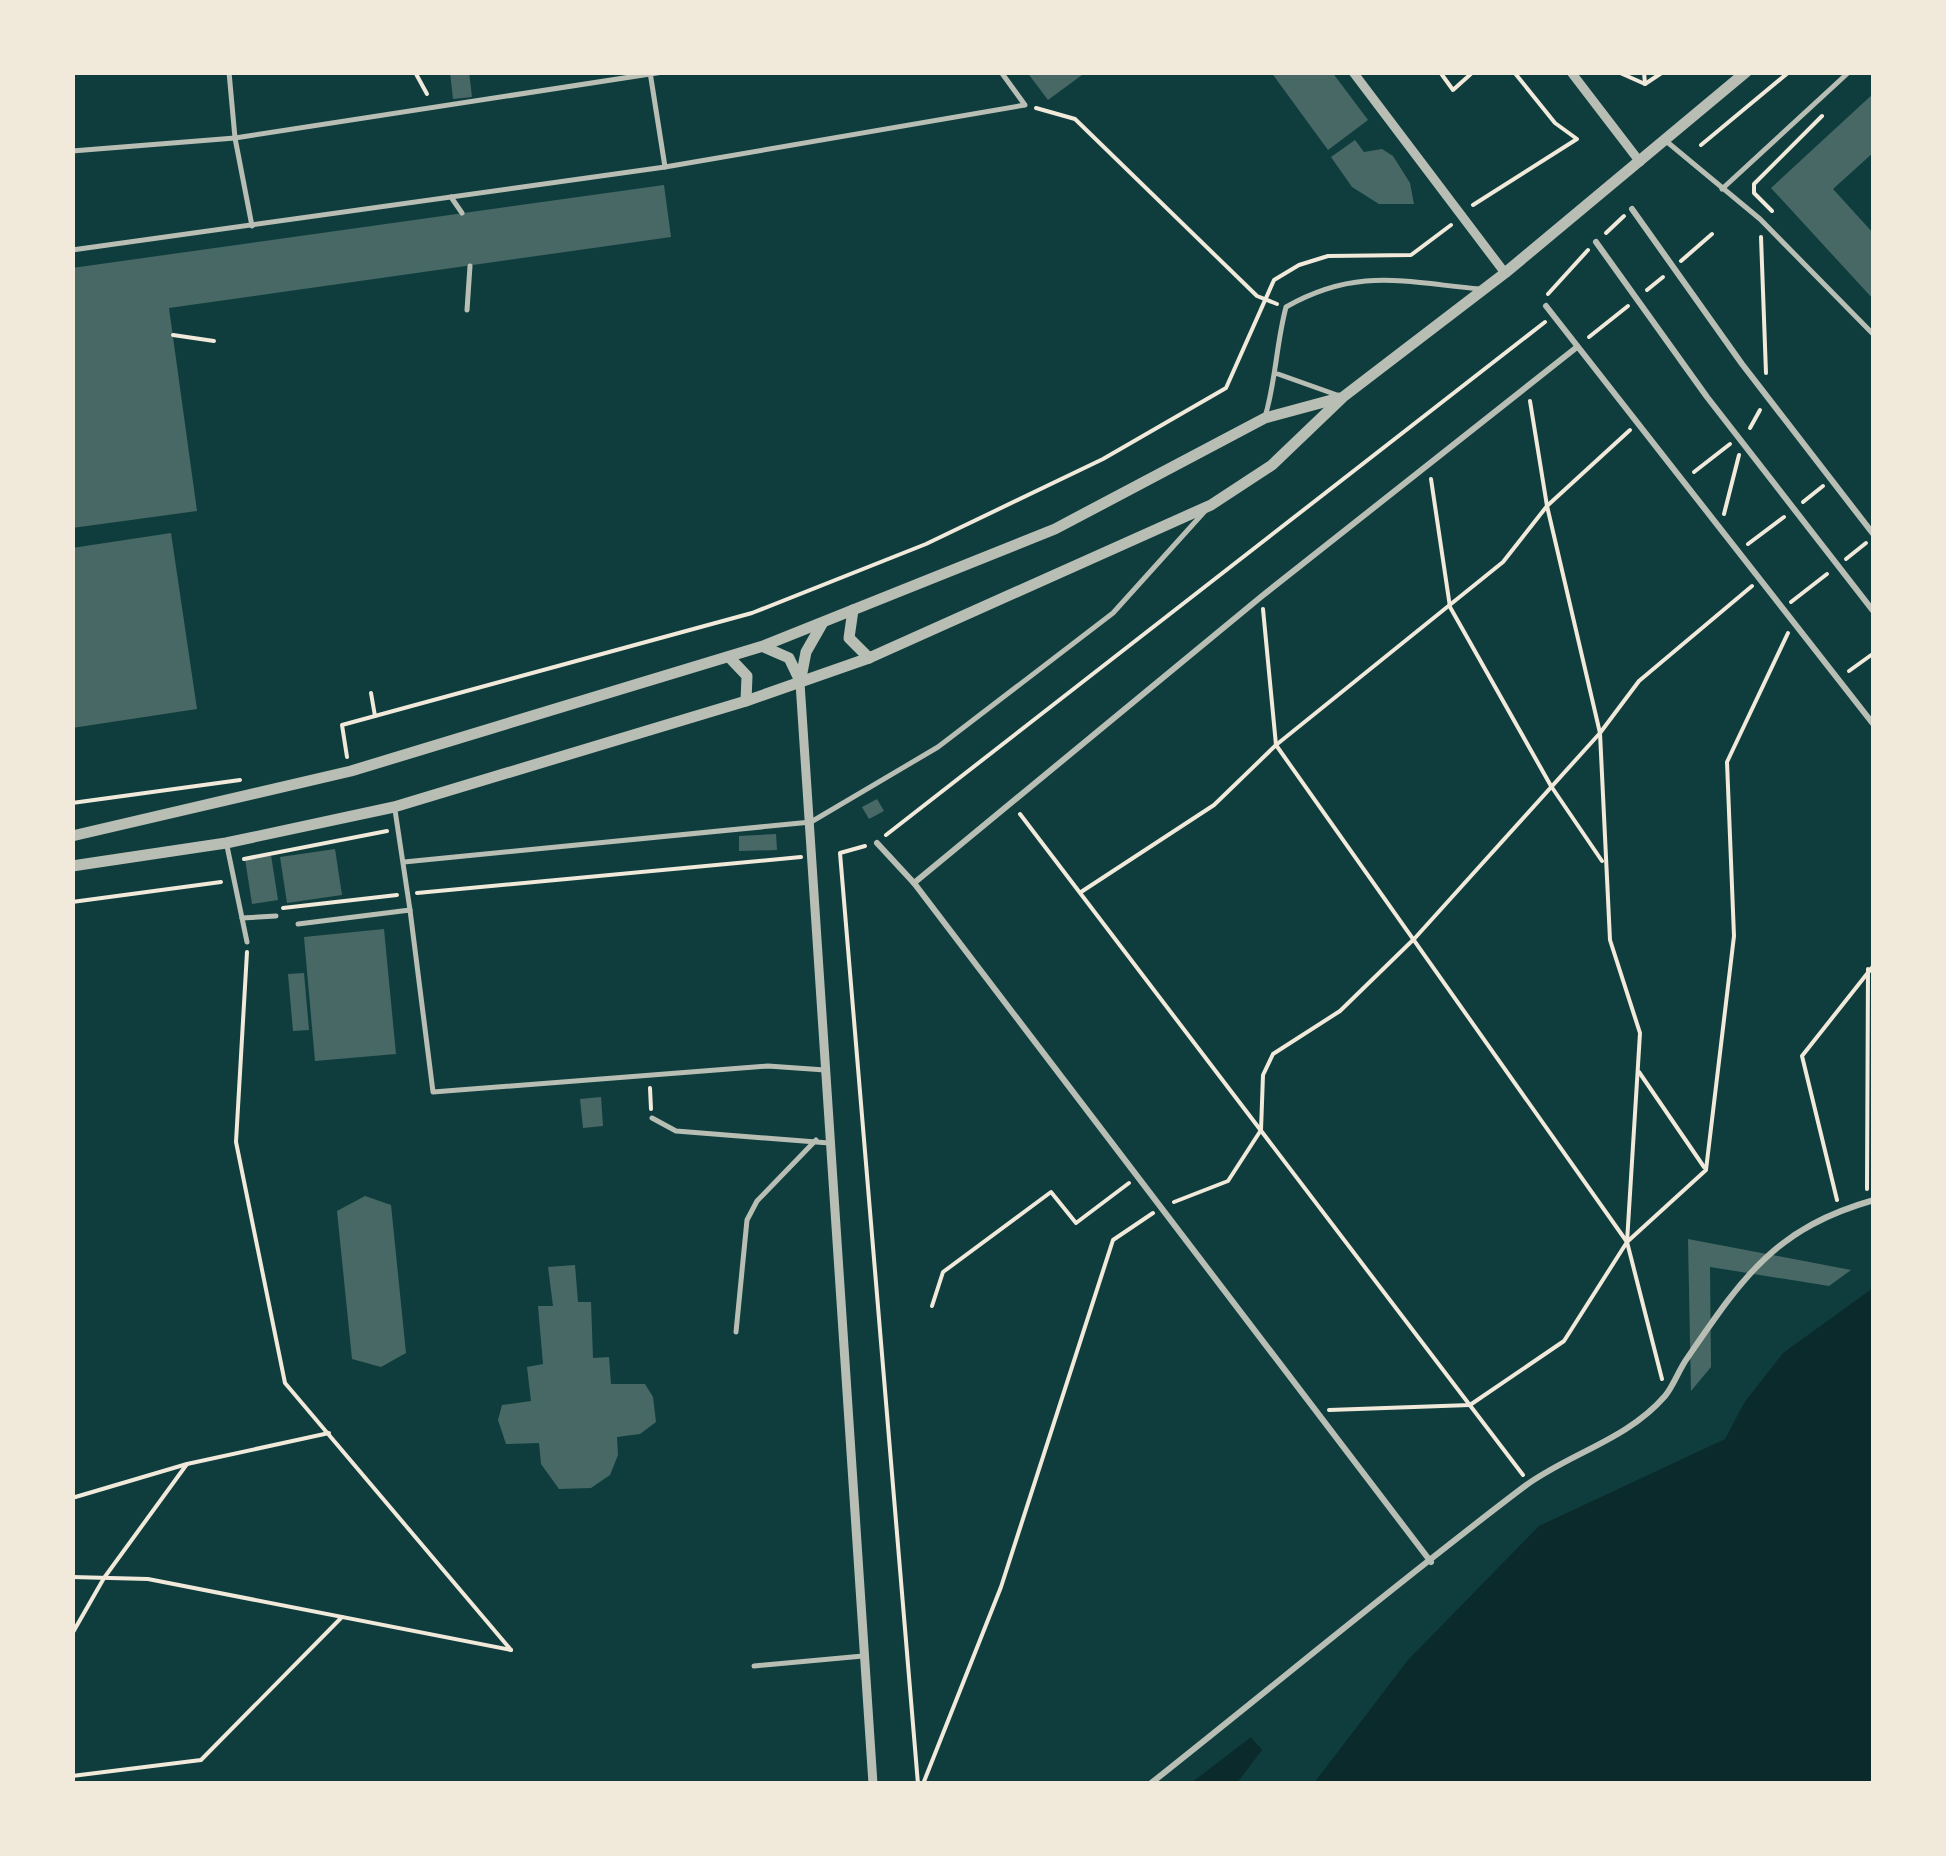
<svg xmlns="http://www.w3.org/2000/svg" width="1946" height="1856" font-family="'DejaVu Sans',sans-serif">
<style>
.water{fill:#0a2a2b}
.building{fill:#486865}
.lines{fill:none;stroke-linecap:round;stroke-linejoin:round}
.path{stroke:#f1e9da;stroke-width:4}
.service{stroke:#b8beb3;stroke-width:5}
.pedestrian{stroke:#b8beb3;stroke-width:6}
.minor{stroke:#b8beb3;stroke-width:9}
.tertiary{stroke:#b8beb3;stroke-width:11}
</style>
<rect width="100%" height="100%" fill="#0f3d3e"/>
<g class="water">
<polygon points="1873,1288 1873,1783 1314,1783 1408,1660 1539,1526 1725,1439 1744,1403 1783,1353"/>
<polygon points="1251,1737 1262,1750 1237,1783 1191,1783"/>
</g>
<g class="building">
<polygon points="450,72 469,72 472,97 453,99"/>
<polygon points="1027,72 1086,72 1048,100"/>
<polygon points="1271,72 1332,72 1368,120 1328,150"/>
<polygon points="1874,93 1874,152 1833,189 1874,234 1874,300 1771,188"/>
<polygon points="1355,140 1364,152 1382,149 1393,156 1410,183 1414,204 1379,204 1352,187 1331,157"/>
<polygon points="664,185 671,237 169,308 197,511 72,528 72,268"/>
<polygon points="171,533 197,709 72,728 72,548"/>
<polygon points="877,799 884,811 869,819 862,807"/>
<polygon points="776,834 777,850 739,851 739,836"/>
<polygon points="335,849 342,895 287,903 280,857"/>
<polygon points="271,855 278,900 252,904 245,859"/>
<polygon points="384,929 396,1054 315,1061 304,937"/>
<polygon points="304,973 309,1030 293,1031 288,974"/>
<polygon points="601,1097 603,1126 583,1128 580,1099"/>
<polygon points="365,1196 391,1205 406,1353 381,1367 352,1359 337,1211"/>
<polygon points="1688,1239 1851,1270 1829,1286 1710,1267 1711,1367 1691,1391"/>
<polygon points="575,1265 578,1302 591,1302 593,1358 609,1357 611,1384 645,1384 653,1397 656,1422 640,1434 617,1437 618,1455 610,1475 591,1488 559,1489 541,1464 539,1443 506,1444 498,1420 502,1405 531,1401 527,1367 543,1364 538,1306 553,1306 548,1267"/>
</g>
<g class="lines">
<g class="path">
<polyline points="415,72 427,94"/>
<polyline points="1440,72 1453,90 1473,72"/>
<polyline points="1618,72 1645,84 1663,72"/>
<polyline points="1644,72 1645,84"/>
<polyline points="1036,108 1075,119 1257,296 1277,304"/>
<polyline points="1701,145 1789,72"/>
<polyline points="1473,205 1577,139 1555,123 1514,72"/>
<polyline points="1772,211 1754,193 1754,184 1822,116"/>
<polyline points="1606,233 1624,216"/>
<polyline points="1761,237 1766,373"/>
<polyline points="1681,261 1712,234"/>
<polyline points="1647,290 1663,277"/>
<polyline points="1548,294 1588,250"/>
<polyline points="173,335 214,341"/>
<polyline points="1589,337 1628,306"/>
<polyline points="1530,401 1547,506 1600,733 1610,940 1640,1033 1627,1242 1662,1379"/>
<polyline points="1750,428 1760,410"/>
<polyline points="1694,472 1730,444"/>
<polyline points="1431,479 1450,607 1551,786 1602,861"/>
<polyline points="1803,502 1823,486"/>
<polyline points="1724,514 1739,455"/>
<polyline points="1748,544 1784,517"/>
<polyline points="1846,559 1866,543"/>
<polyline points="1791,602 1827,574"/>
<polyline points="1263,609 1276,745 1627,1242"/>
<polyline points="1849,671 1874,653"/>
<polyline points="371,693 375,716"/>
<polyline points="347,757 342,725 752,613 926,544 1103,459 1226,388 1274,280 1299,265 1328,256 1411,255 1451,225"/>
<polyline points="72,803 240,780"/>
<polyline points="1020,814 1523,1475"/>
<polyline points="886,835 1545,322"/>
<polyline points="865,846 840,853 918,1784"/>
<polyline points="244,859 387,831"/>
<polyline points="1081,892 1214,805 1276,745 1503,562 1547,506 1630,430"/>
<polyline points="417,893 801,857"/>
<polyline points="72,902 221,882"/>
<polyline points="283,908 397,895"/>
<polyline points="247,952 236,1142 285,1383 511,1650"/>
<polyline points="1639,1072 1704,1167"/>
<polyline points="650,1088 651,1109"/>
<polyline points="1867,1189 1868,969"/>
<polyline points="1837,1200 1802,1056 1874,965"/>
<polyline points="1174,1202 1228,1181 1261,1130 1263,1075 1273,1054 1340,1011 1415,938 1600,733 1639,681 1752,586"/>
<polyline points="932,1306 943,1272 1051,1192 1076,1223 1129,1183"/>
<polyline points="1329,1410 1470,1405 1564,1341 1627,1242 1706,1170 1734,936 1727,762 1788,633"/>
<polyline points="72,1498 187,1464 329,1433"/>
<polyline points="72,1577 148,1579 511,1650"/>
<polyline points="72,1634 104,1578 187,1464"/>
<polyline points="72,1776 201,1760 342,1617"/>
<polyline points="923,1784 1001,1587 1113,1240 1153,1213"/>
</g>
<g class="service">
<polyline points="229,72 235,138 252,226"/>
<polyline points="650,72 665,167"/>
<polyline points="1666,141 1760,219 1874,335"/>
<polyline points="72,151 235,138 663,72"/>
<polyline points="1722,189 1849,72"/>
<polyline points="451,197 462,213"/>
<polyline points="72,250 665,167 1025,105 1001,72"/>
<polyline points="467,310 470,266"/>
<polyline points="1278,374 1337,395"/>
<path d="M 1265,417 C 1276,380 1276,345 1286,307 C 1357,267 1403,282 1480,289"/>
<polyline points="395,810 410,910"/>
<polyline points="227,846 247,942"/>
<polyline points="404,862 811,822 938,747 1113,613 1205,511"/>
<polyline points="242,918 276,916"/>
<polyline points="298,924 410,910 433,1092 768,1066 825,1070"/>
<polyline points="652,1118 676,1131 829,1143"/>
<polyline points="736,1332 747,1220 757,1201 816,1140"/>
<polyline points="754,1666 863,1656"/>
</g>
<g class="pedestrian">
<polyline points="1632,209 1742,364 1874,535"/>
<polyline points="1596,242 1707,397 1874,612"/>
<polyline points="1546,306 1874,725"/>
<polyline points="877,843 914,883 1431,1562"/>
<polyline points="914,883 1262,596 1577,347"/>
<path d="M 1150,1784 C 1275,1685 1398,1582 1525,1486 C 1570,1453 1627,1440 1665,1396 C 1674,1385 1679,1369 1688,1357 C 1743,1277 1775,1228 1874,1200"/>
</g>
<g class="minor">
<polyline points="1353,72 1505,273"/>
<polyline points="1571,72 1640,162"/>
<polyline points="800,683 873,1784"/>
</g>
<g class="tertiary">
<polyline points="853,610 849,638 869,658"/>
<polyline points="764,647 789,658 799,679"/>
<polyline points="729,657 747,676 746,701"/>
<polyline points="800,683 806,652 822,624"/>
<polyline points="72,836 351,771 763,646 1055,529 1265,418 1339,398"/>
<polyline points="72,866 226,843 394,807 746,701 869,658 1211,505 1272,465 1343,397 1505,273 1746,72"/>
</g>
</g>
<rect width="1946" height="1856" fill="none" stroke="#f1e9da" stroke-width="150"/>
</svg>
